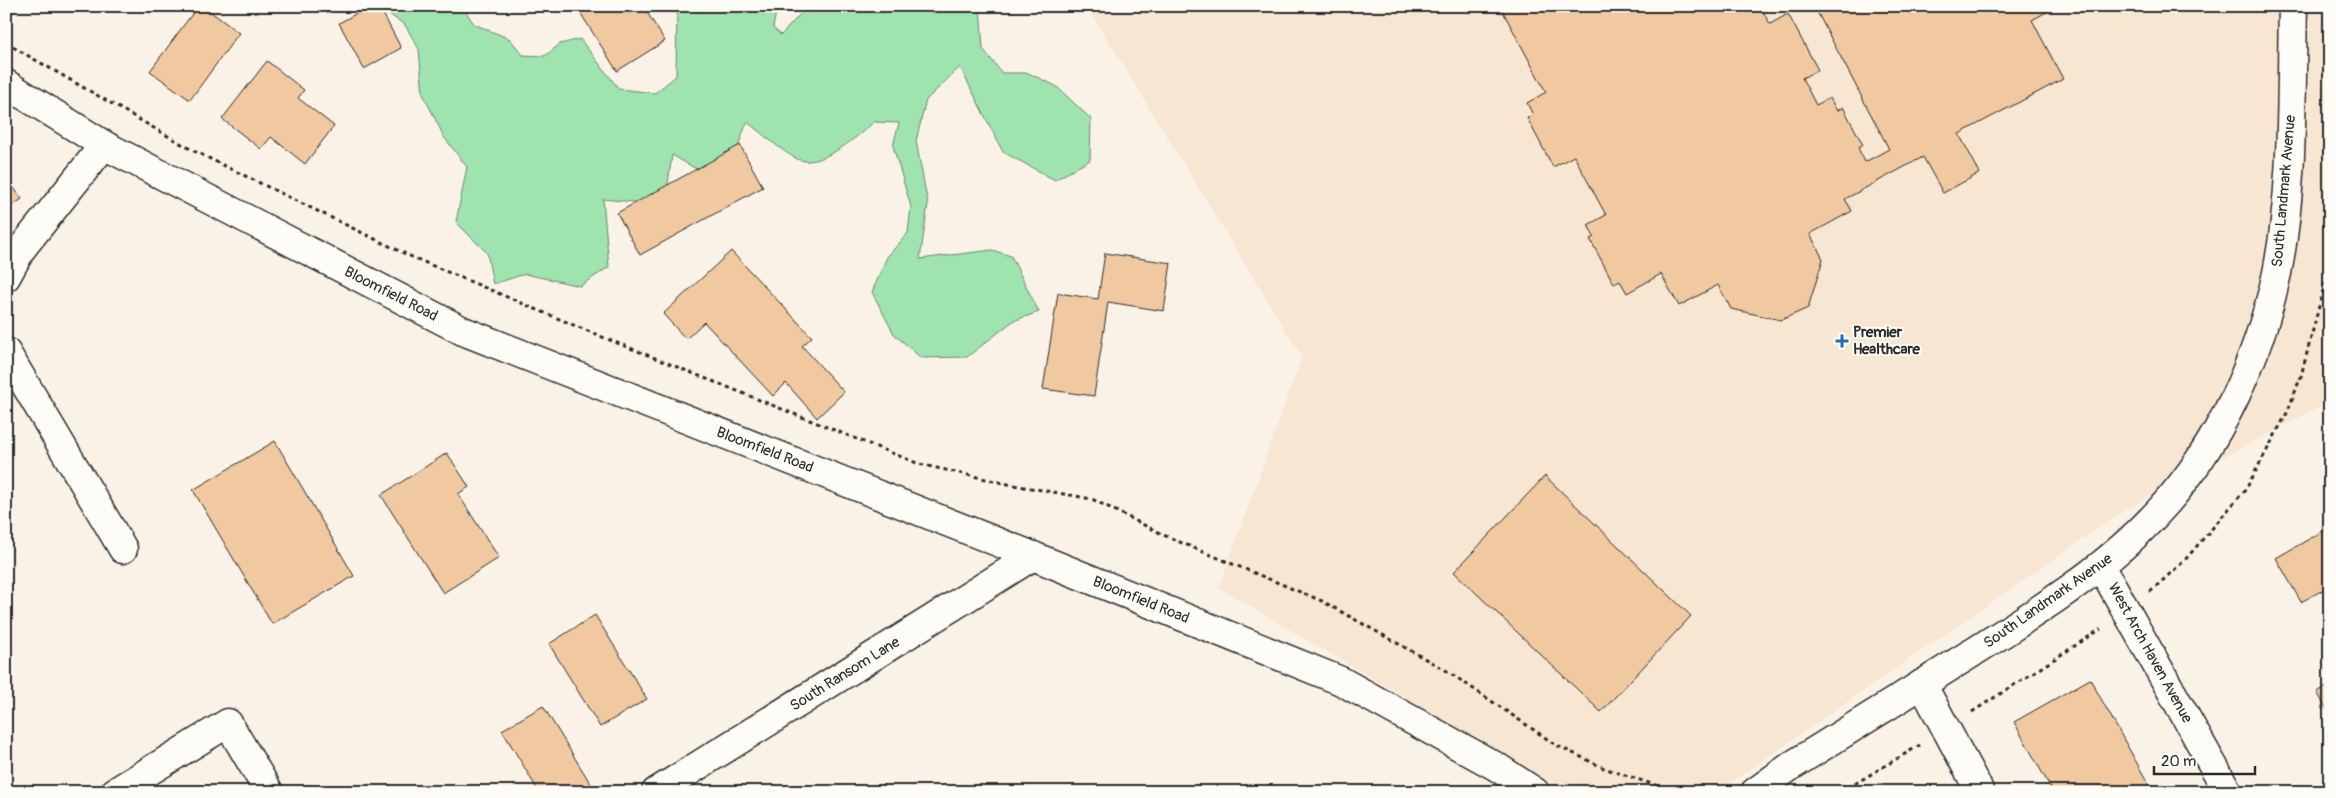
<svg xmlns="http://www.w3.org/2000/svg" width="2336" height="798" font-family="Pangolin,sans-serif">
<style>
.built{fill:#f7e6d1}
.green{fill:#9fe3af;stroke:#65876d}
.building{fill:#f0c9a0;stroke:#2b2b2b}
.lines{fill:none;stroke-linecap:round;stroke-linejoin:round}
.minor-casing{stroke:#2b2b2b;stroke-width:31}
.major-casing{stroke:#2b2b2b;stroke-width:31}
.path{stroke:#2b2b2b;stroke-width:3;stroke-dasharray:4 4;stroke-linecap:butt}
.minor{stroke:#fdfcf7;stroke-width:28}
.major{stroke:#fdfcf7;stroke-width:28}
.poi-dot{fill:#1f6fb2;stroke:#fdfcf7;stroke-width:2}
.labels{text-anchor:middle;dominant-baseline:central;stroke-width:4;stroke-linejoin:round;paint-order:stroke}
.street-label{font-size:15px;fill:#2b2b2b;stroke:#fdfcf7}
.poi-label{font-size:15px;font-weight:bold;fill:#2b2b2b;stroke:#fdfcf7;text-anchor:start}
</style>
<rect width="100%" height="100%" fill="#faf2e6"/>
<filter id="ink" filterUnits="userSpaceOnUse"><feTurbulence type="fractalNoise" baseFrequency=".02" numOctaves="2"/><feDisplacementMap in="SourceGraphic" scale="10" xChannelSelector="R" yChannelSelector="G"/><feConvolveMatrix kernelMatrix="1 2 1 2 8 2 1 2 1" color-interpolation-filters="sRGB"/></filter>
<g filter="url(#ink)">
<polygon class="built" points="1087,6 2330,6 2330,401 2126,509 1717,792 1566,792 1219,588 1302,357"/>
<path class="green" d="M 377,6 L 462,6 L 474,24 L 510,39 L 523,55 L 545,56 L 560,44 L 580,39 L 619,89 L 655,93 L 676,76 L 677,9 L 679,6 L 777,6 L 773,28 L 781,35 L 806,8 L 837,10 L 836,6 L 980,6 L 983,49 L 1002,73 L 1028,73 L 1056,86 L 1091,119 L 1090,160 L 1055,180 L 1003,152 L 960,67 L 926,100 L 916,141 L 928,204 L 920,259 L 992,250 L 1011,256 L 1039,312 L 1013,321 L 967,357 L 921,358 L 894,334 L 872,292 L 887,257 L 908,233 L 911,207 L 893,146 L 899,123 L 874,122 C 858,136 819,170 797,159 C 780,150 763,134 747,122 L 724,185 L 672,155 L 665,205 L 603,199 L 609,267 L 580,286 L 525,274 L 493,284 L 487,253 L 456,222 L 467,167 L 444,137 L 423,94 L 419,49 L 405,25 Z"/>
<g class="building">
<polygon points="198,6 203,6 239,33 190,100 150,71"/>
<polygon points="370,6 379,6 401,48 364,69 339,23"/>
<polygon points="576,6 643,6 665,41 617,71"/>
<polygon points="1500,6 1760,6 1770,24 1788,14 1818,70 1802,78 1816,105 1830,98 1837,111 1843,107 1863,145 1858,148 1865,162 1889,149 1814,6 2053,6 2054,8 2032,20 2063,79 1959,134 1980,173 1943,193 1923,157 1845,199 1852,211 1810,234 1823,259 1808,308 1781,320 1731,309 1718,285 1679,306 1661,274 1627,293 1620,281 1614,284 1590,239 1594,237 1588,225 1606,215 1574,156 1553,167 1527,118 1533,115 1527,103 1546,92"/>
<polygon points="267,61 304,90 298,98 334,126 305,164 271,137 261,149 222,119"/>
<polygon points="740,145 763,187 640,255 617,213"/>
<polygon points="6,177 22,199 6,210"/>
<polygon points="731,251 812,337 802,346 844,392 817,418 786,383 773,396 704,322 686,339 663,314"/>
<polygon points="1105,253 1171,263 1164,311 1108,302 1094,396 1043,389 1058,293 1098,299"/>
<polygon points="275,441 354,576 272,624 193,490"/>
<polygon points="447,453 469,487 458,494 499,558 443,593 381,495"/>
<polygon points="1545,476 1691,616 1601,712 1454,572"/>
<polygon points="2330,527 2330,586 2301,602 2276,558"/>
<polygon points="595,615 647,699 600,727 549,644"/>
<polygon points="2090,679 2153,792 2053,792 2014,722"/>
<polygon points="2330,685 2330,716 2317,692"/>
<polygon points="543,706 592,786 582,792 539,792 502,730"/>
<polygon points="182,787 185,792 174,792"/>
</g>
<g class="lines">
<defs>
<g id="minor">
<polyline points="6,277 22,248 104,145"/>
<polyline points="6,352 123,549"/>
<polyline points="2101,566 2228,792"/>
<polyline points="1922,684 1980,792"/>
<polyline points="115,792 228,723 269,792"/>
<polyline points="656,792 1033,556"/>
<path d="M 1755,792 L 1791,766 C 1851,728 1912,691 1972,653 C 2038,611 2107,569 2160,510 C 2219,446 2259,357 2277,273 C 2294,189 2291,92 2293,6"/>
</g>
<polyline id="major" points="6,84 104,145 463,331 1033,556 1341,681 1497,767 1535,792"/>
</defs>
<use href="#minor" class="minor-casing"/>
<use href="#major" class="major-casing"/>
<g class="path">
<polyline points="6,43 194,151 412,257 595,334 919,464 1008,484 1092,499 1170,538 1322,601 1447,671 1556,745 1604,768 1658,786 1665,792"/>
<polyline points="2150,592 2184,561 2246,489 2287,413 2301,376 2330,264"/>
<polyline points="1972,712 2101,629"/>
<polyline points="1841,792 1920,745"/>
</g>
<use href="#minor" class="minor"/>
<use href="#major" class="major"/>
</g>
</g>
<path class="poi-dot" d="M1839.5 333.5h5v5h5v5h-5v5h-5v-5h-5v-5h5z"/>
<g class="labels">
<g class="street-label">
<text transform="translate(2284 191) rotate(-85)">South Landmark Avenue</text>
<text transform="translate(391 294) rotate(27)">Bloomfield Road</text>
<text transform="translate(765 450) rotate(21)">Bloomfield Road</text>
<text transform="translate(1141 600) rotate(22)">Bloomfield Road</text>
<text transform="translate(2048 601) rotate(-35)">South Landmark Avenue</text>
<text transform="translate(2150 653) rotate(61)">West Arch Haven Avenue</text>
<text transform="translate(845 674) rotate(-32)">South Ransom Lane</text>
</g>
<g class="poi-label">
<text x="1853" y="332">Premier<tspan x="1853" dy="17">Healthcare</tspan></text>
</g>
</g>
<rect width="2336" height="798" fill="none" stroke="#fdfcf7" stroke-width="25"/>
<rect x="12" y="12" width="2311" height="773" fill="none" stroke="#2b2b2b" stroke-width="2" filter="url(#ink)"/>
<path d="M2154 766v8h101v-8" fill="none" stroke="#2b2b2b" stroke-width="2.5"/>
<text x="2161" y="766" font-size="15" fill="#2b2b2b" stroke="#fdfcf7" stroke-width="4" paint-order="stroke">20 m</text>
</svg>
